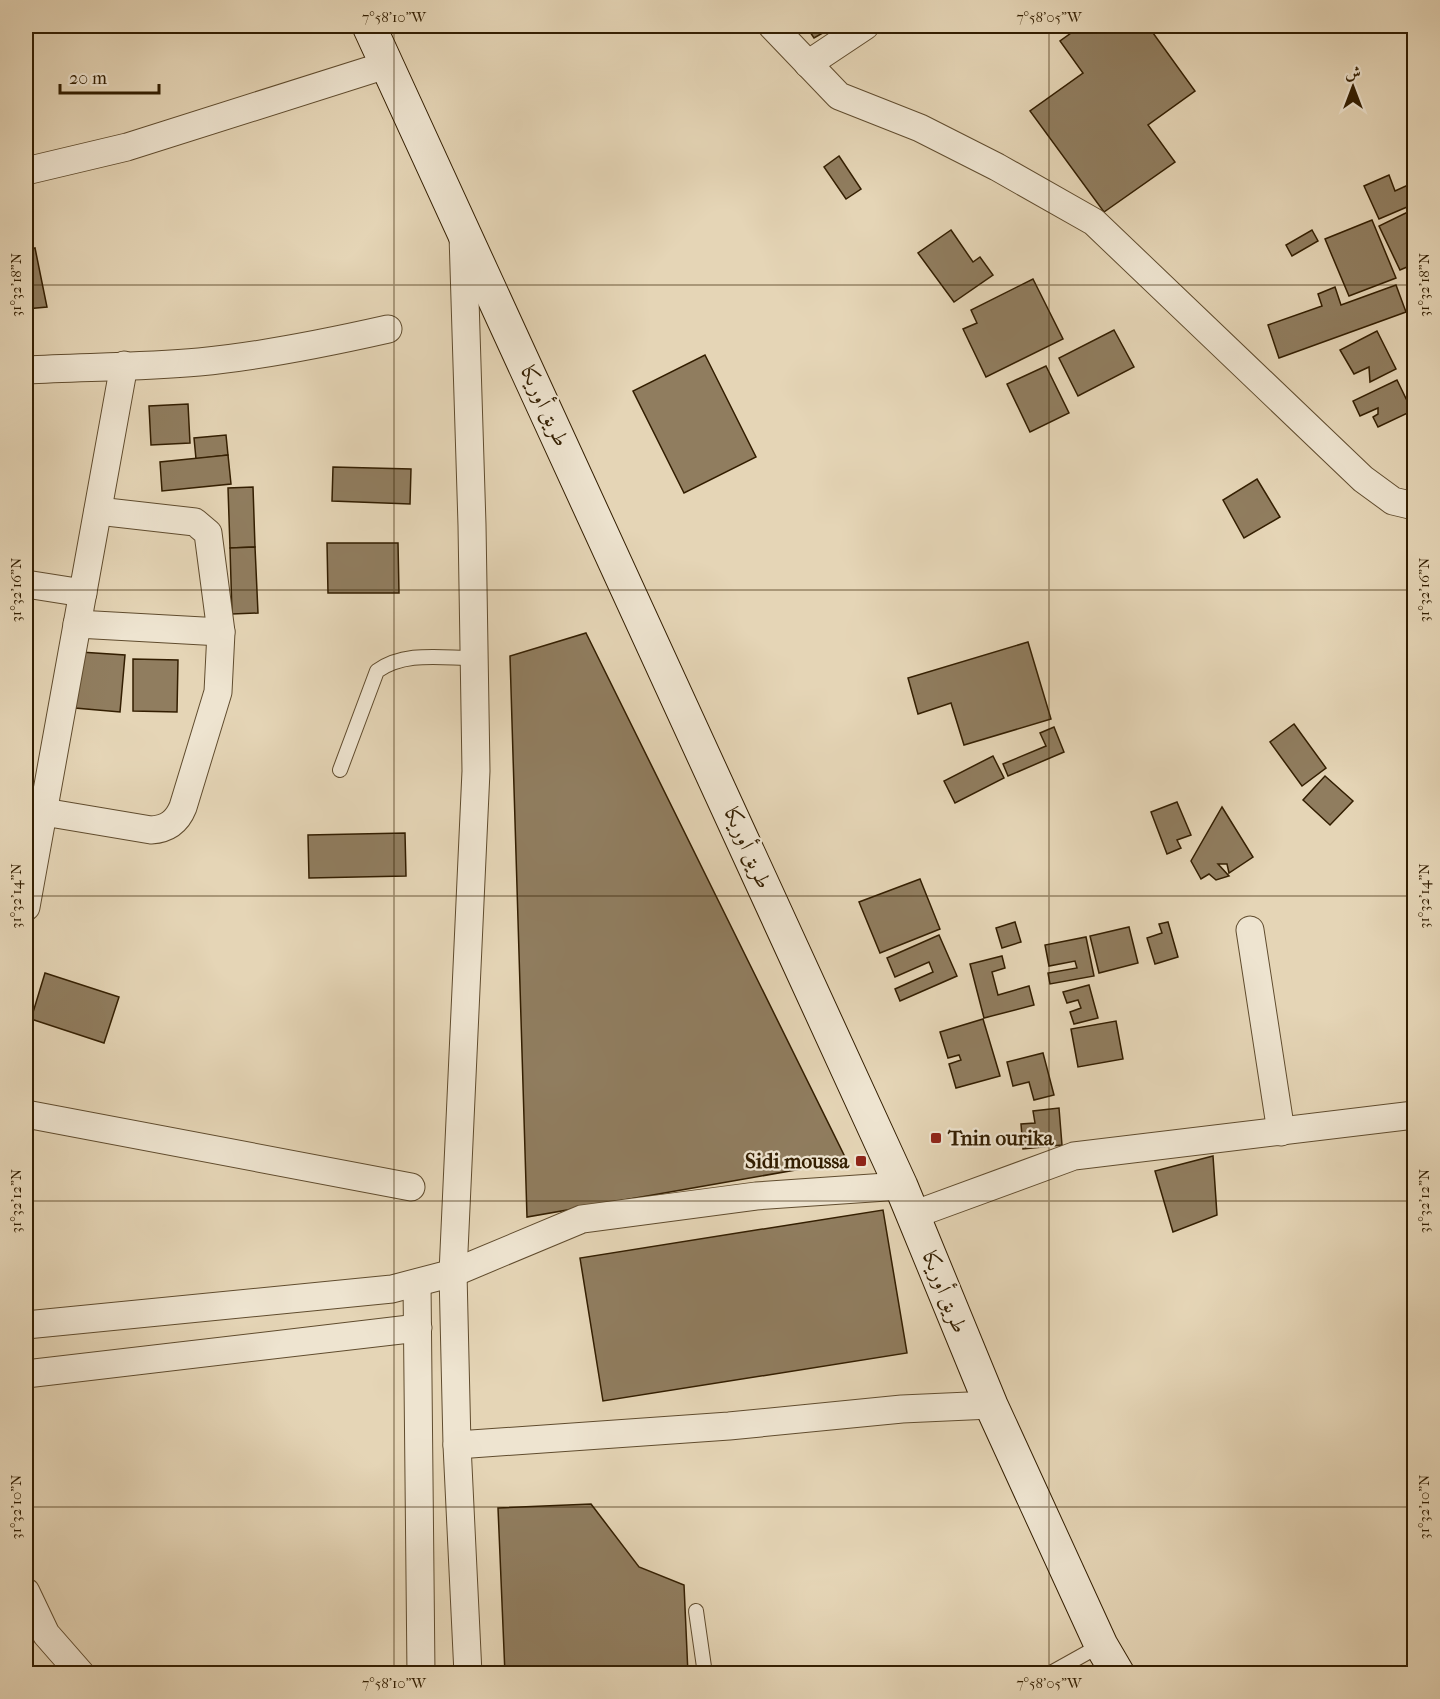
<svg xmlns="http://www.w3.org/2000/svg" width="1440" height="1699" font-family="'IM FELL French Canon',Amiri,serif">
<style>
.building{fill:#907d5f;stroke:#331e01;stroke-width:1.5}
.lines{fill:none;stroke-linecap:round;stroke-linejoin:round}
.lane-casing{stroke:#604c2e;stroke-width:16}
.street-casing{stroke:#604c2e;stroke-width:29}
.secondary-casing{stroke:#331e01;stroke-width:35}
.lane{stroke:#eee4d0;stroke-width:14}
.street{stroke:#eee4d0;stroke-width:27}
.secondary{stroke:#eee4d0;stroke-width:33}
.ticks{fill:none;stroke:#331e01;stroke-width:1.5;stroke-opacity:0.45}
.poi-dot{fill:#8f2418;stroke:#eee4d0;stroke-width:2}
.labels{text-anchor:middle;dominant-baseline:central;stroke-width:4.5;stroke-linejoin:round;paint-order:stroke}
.street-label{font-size:21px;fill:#331e01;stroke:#eee4d0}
.poi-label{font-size:21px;font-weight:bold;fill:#331e01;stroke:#eee4d0;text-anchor:start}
.neatline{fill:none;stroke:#331e01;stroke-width:2}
.ticks-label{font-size:15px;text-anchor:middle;fill:#331e01}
</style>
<rect width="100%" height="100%" fill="#e5d5b6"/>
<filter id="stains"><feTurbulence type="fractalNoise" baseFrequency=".00333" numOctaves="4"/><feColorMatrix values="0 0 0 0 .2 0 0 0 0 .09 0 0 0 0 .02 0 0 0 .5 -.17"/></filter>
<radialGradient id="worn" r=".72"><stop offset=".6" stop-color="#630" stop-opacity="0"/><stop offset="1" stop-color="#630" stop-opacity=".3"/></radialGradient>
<g class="building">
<polygon points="806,26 835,26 814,38"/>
<polygon points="1081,26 1148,26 1195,91 1148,125 1175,162 1104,212 1030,111 1083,73 1060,41"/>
<polygon points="839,156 861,189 846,199 824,167"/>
<polygon points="1389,175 1395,191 1408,185 1414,204 1379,219 1364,186"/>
<polygon points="1414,209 1414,264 1400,270 1379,226"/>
<polygon points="1372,220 1396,278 1349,296 1325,239"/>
<polygon points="951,230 973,262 980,257 993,275 954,302 918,253"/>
<polygon points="1312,230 1318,241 1292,256 1286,245"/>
<polygon points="35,248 47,307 26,309 26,250"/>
<polygon points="1033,279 1063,339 986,377 963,329 977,323 971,310"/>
<polygon points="1396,285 1406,312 1279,358 1268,325 1322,306 1318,294 1335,287 1341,305"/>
<polygon points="1114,330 1134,367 1078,396 1059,358"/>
<polygon points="1377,331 1396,369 1370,382 1369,367 1354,374 1340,350"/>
<polygon points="705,355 756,457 684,493 633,391"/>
<polygon points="1046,366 1069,413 1030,432 1007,384"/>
<polygon points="1397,380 1412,411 1378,427 1373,417 1378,414 1378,408 1360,416 1353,401"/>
<polygon points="188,404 190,443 151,445 149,406"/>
<polygon points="226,435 228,455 196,459 194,438"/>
<polygon points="228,455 231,484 162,491 160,462"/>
<polygon points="333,467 411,469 410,504 332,501"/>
<polygon points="1257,479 1280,517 1244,538 1223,500"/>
<polygon points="253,487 255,547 230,548 228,488"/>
<polygon points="327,543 398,543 399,593 328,593"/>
<polygon points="255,547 258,613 232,614 230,548"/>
<polygon points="586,633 847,1161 527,1217 510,656"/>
<polygon points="1028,642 1051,719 964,745 951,703 918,714 908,678"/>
<polygon points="80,652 125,655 120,712 75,708"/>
<polygon points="133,659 178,660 177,712 133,711"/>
<polygon points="1294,724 1326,768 1302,786 1270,742"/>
<polygon points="1054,727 1064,752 1008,776 1003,764 1046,746 1040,733"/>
<polygon points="993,756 1004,778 955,803 944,781"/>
<polygon points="1325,776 1353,801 1330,825 1303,800"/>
<polygon points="1177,802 1191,835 1177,840 1181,848 1167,854 1151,812"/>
<polygon points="1222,807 1253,857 1229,873 1227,864 1218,864 1229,876 1216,880 1209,874 1201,879 1191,861"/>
<polygon points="405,833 406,876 309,878 308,835"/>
<polygon points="920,879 940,929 880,953 859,902"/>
<polygon points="1015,922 1021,942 1002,948 996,928"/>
<polygon points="1168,922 1178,957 1155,964 1147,938 1162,933 1159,924"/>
<polygon points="1129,927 1138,963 1099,973 1090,936"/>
<polygon points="939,935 957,976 900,1001 895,989 933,972 929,962 895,977 887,958"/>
<polygon points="1086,937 1094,976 1050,984 1048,973 1077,968 1075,961 1049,966 1045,945"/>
<polygon points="1002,956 1005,968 992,972 998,995 1029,986 1034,1005 984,1018 970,964"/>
<polygon points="45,973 119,997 104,1043 31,1019"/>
<polygon points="1089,985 1098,1018 1074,1024 1070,1012 1081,1008 1078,1000 1067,1003 1063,992"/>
<polygon points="983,1019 1000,1076 956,1088 949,1064 961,1060 959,1055 948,1058 940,1032"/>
<polygon points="1116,1021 1123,1059 1078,1067 1071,1029"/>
<polygon points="1043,1053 1054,1095 1034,1100 1029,1082 1013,1086 1007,1062"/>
<polygon points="1059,1108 1062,1145 1023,1149 1021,1124 1035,1123 1033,1111"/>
<polygon points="1213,1156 1217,1215 1173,1232 1155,1171"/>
<polygon points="883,1210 907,1353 603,1401 580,1258"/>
<polygon points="591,1504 639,1567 684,1585 688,1674 505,1674 498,1508"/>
</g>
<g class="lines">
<defs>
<g id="lane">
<path d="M 340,770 L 377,671 C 405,651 441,658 474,658"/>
<polyline points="696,1611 705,1674"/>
<polyline points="1049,1674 1101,1645"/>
</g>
<g id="street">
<polyline points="772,26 839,96 920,128 997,167 1094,222 1363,479 1393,501 1414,506"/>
<polyline points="808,64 865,26"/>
<polyline points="26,171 127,147 386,65"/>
<polyline points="463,235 472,525 476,771 453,1273 457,1445 468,1674"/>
<path d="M 26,370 C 83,367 142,367 199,362 C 263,356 326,343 388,329"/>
<polyline points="26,584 83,593"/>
<polyline points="77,624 221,632"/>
<path d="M 26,809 L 151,830 C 167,829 177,822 183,807 L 218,692 L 221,632 L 208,533 L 195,522 L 98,511"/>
<polyline points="26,907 124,365"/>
<polyline points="1250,930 1281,1132"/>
<polyline points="26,1114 411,1187"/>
<polyline points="913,1215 1074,1156 1414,1115"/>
<polyline points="417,1283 421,1674"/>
<polyline points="26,1325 392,1289 453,1273 582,1219 756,1196 901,1186"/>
<polyline points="26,1374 418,1328"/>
<polyline points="457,1445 729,1426 902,1409 991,1405"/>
<polyline points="26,1592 46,1634 81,1674"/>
</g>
<polyline id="secondary" points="369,26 901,1186 991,1405 1101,1645 1118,1674"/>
</defs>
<use href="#lane" class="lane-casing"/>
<use href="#street" class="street-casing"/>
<use href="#secondary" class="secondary-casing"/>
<use href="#lane" class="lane"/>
<use href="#street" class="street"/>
<use href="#secondary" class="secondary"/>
</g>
<path class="ticks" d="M 394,26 L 394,1674M 1049,26 L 1049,1674M 26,285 L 1414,285M 26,590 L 1414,590M 26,896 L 1414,896M 26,1201 L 1414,1201M 26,1507 L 1414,1507"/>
<g class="poi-dot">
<rect x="930" y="1132" width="12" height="12" rx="3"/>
<rect x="855" y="1155" width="12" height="12" rx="3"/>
</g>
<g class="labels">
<g class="street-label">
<text transform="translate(545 406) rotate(65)">طريق أوريكا</text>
<text transform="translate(748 848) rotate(66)">طريق أوريكا</text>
<text transform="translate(945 1292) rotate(68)">طريق أوريكا</text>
</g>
<g class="poi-label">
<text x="948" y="1138">Tnin ourika</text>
<text x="849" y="1161" text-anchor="end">Sidi moussa</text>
</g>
</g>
<rect width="1440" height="1699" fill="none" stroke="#e5d5b6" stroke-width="66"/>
<g transform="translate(1353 87)" stroke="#eee4d0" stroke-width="4.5" paint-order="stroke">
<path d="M0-4.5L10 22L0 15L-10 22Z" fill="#331e01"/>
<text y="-9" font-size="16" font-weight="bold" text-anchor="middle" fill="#331e01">ش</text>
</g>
<path d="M60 84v9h99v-9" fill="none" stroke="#331e01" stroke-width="3"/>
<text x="69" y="84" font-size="18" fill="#331e01" stroke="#eee4d0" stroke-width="4.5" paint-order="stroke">20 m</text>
<rect x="33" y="33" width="1374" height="1633" class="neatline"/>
<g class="ticks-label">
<text x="394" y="22">7°58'10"W</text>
<text x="1049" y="22">7°58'05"W</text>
<text transform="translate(16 285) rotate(-90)" y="5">31°32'18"N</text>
<text transform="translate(1424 285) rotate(-90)" y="5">31°32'18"N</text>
<text transform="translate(16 590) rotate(-90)" y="5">31°32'16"N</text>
<text transform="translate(1424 590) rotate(-90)" y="5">31°32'16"N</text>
<text transform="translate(16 896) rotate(-90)" y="5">31°32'14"N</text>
<text transform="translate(1424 896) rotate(-90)" y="5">31°32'14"N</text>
<text transform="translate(16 1201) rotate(-90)" y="5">31°32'12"N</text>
<text transform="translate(1424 1201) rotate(-90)" y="5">31°32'12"N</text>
<text transform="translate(16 1507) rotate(-90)" y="5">31°32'10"N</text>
<text transform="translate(1424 1507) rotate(-90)" y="5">31°32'10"N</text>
<text x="394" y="1688">7°58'10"W</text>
<text x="1049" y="1688">7°58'05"W</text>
</g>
<rect width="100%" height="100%" filter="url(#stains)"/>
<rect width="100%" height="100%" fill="url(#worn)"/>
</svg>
